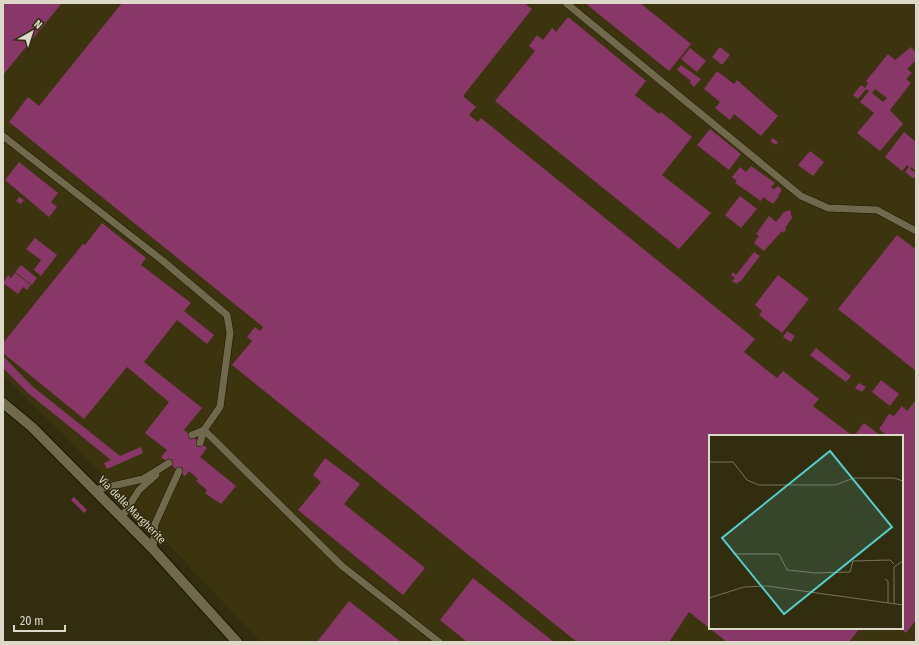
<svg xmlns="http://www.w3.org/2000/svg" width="919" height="645" font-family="'Fira Sans Condensed',sans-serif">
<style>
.built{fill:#3c340f;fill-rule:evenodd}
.building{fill:#883768;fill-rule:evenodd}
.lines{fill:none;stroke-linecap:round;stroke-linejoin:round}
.service-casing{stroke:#1b1500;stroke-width:8}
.minor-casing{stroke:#1b1500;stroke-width:12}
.service{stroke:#71694c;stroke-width:7}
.minor{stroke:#71694c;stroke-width:10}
.labels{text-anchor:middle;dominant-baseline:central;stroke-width:3;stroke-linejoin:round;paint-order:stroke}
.street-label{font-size:11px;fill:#ddd9c9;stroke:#332d10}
.inset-road{fill:none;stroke:#77725a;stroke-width:1}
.view{fill:#53cdc9;fill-opacity:0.15;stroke:#53cdc9;stroke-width:2}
.inset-edge{fill:none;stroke:#ddd9c9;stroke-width:2}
</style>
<rect width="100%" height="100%" fill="#332d10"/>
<path class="built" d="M 3,3 L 916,3 L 916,642 L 261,642 L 73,444 L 3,375 ZM 710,436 L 902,436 L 902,628 L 710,628 Z"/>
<g class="building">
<polygon points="3,3 62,3 3,75"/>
<polygon points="122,3 524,3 532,9 463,96 476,107 469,115 478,122 481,118 755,339 744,352 777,378 783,371 819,399 813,406 853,436 710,436 710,628 860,628 849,642 727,642 689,612 669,642 577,642 232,365 252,341 247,337 255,327 260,331 263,327 9,122 28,97 39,106"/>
<polygon points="585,3 640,3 691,44 669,71"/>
<polygon points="568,17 646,81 635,95 659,114 661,112 692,137 662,175 711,213 679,249 495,101 535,51 529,46 537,35 543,40 552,28 556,32"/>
<polygon points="720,47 730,55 722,65 712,57"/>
<path d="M 911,47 L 916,53 L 916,60 L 907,69 L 912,73 L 906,79 L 911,83 L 890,110 L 903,124 L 880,151 L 857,133 L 874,113 L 860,102 L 869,91 L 866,89 L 858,99 L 853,95 L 861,85 L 865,88 L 868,83 L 866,81 L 888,54 L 895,60 ZM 875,89 L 887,98 L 883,102 L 872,93 Z"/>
<polygon points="690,48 706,61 697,72 681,59"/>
<polygon points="681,65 701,79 694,87 690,83 691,81 677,70"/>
<polygon points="717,71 734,84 737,80 778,116 761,136 734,114 730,120 715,108 720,102 704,89"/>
<polygon points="710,129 741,154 729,170 697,145"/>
<polygon points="904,132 916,142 916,171 911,167 910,169 916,173 914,179 905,172 909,167 907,165 902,171 885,157"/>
<polygon points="773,138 778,142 776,145 770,141"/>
<polygon points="810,151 824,162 813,176 798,165"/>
<polygon points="19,162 58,193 51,202 57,207 49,217 5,180"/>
<polygon points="751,166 775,183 771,187 774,189 778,186 781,189 781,192 778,195 779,196 773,204 763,197 761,201 735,183 737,181 732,177 740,167 746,172"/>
<polygon points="740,196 757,209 741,228 725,215"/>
<polygon points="19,197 24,200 21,204 16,201"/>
<polygon points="790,210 792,218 785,228 786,229 784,233 782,231 764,251 754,243 759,236 756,234 769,216 776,222 784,212"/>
<polygon points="102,223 146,258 141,265 191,303 184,311 214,335 207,344 177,320 144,362 202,408 184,430 207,448 200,457 236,486 221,504 205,493 207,490 196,481 198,479 189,471 185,476 161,457 167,450 145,433 169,402 127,367 84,419 3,353 3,343 83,244 85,245"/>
<polygon points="897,235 914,248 916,244 916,371 838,309"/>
<polygon points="35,238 57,255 41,276 34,270 41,260 26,249"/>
<polygon points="754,252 760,256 740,282 739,281 737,284 732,281 735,278 731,275 733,272 736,275"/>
<polygon points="21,265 37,278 32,285 15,272"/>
<polygon points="15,273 31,285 27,290 23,287 18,294 3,283 8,275 11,278"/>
<polygon points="778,275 809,299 782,333 759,315 762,311 755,305"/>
<polygon points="787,331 795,336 791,342 783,337"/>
<polygon points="816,348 851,376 846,382 810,355"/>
<polygon points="3,356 32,386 120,456 141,447 143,453 107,469 104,463 111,460 28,393 3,368"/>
<polygon points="881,380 899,394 890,406 872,392"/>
<polygon points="859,383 866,387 862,392 855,388"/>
<polygon points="916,400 916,620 906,633 900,628 902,628 902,436 887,436 879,429 889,414 894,416 902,406 907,411"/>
<polygon points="864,423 881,436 854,436"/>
<polygon points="325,458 360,484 344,504 425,568 403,595 298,510 321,482 313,475"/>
<polygon points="74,497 87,510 84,513 71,500"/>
<polygon points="473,578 554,642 467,642 440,620"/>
<polygon points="349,601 401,642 317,642"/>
</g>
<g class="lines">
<defs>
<g id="service">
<polyline points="566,3 801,196 828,208 877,210 916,231"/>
<polyline points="3,136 163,261 227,315 230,333 220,407 204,430 342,566 439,642"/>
<polyline points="192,435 204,430 200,443"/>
<polyline points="95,490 143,479 169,463"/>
<polyline points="122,517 139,490 156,475"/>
<polyline points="153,549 155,524 179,471"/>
</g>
<polyline id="minor" points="3,403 32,427 153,549 237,642"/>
</defs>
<use href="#service" class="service-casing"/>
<use href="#minor" class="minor-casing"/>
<use href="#service" class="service"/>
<use href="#minor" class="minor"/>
</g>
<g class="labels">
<g class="street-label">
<text transform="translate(132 510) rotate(45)">Via delle Margherite</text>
</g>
</g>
<g transform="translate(709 435)">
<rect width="194" height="194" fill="#332d10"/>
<path class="inset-road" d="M 0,27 L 24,27 L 38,45 L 50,50 L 126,50 L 145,43 L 185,43 L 194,46M 24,119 L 70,119 L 78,135 L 107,138 L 141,137 L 144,126 L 181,125 L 185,129M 176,144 L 179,146 L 179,168M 0,163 L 35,152 L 58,151 L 194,170M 185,169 L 185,132 L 194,126"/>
<path class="view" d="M 121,16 L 183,92 L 75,179 L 13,103 Z"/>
<rect width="194" height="194" class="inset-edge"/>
</g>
<rect width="919" height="645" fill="none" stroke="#ddd9c9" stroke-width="8"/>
<g transform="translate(32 32) rotate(39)" stroke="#332d10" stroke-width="3" paint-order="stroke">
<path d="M0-3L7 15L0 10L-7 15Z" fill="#ddd9c9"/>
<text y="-6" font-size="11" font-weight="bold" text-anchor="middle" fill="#ddd9c9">N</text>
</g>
<path d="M14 625v6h51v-6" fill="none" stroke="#ddd9c9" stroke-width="2"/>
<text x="20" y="625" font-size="12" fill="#ddd9c9" stroke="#332d10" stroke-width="3" paint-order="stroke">20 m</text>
</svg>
